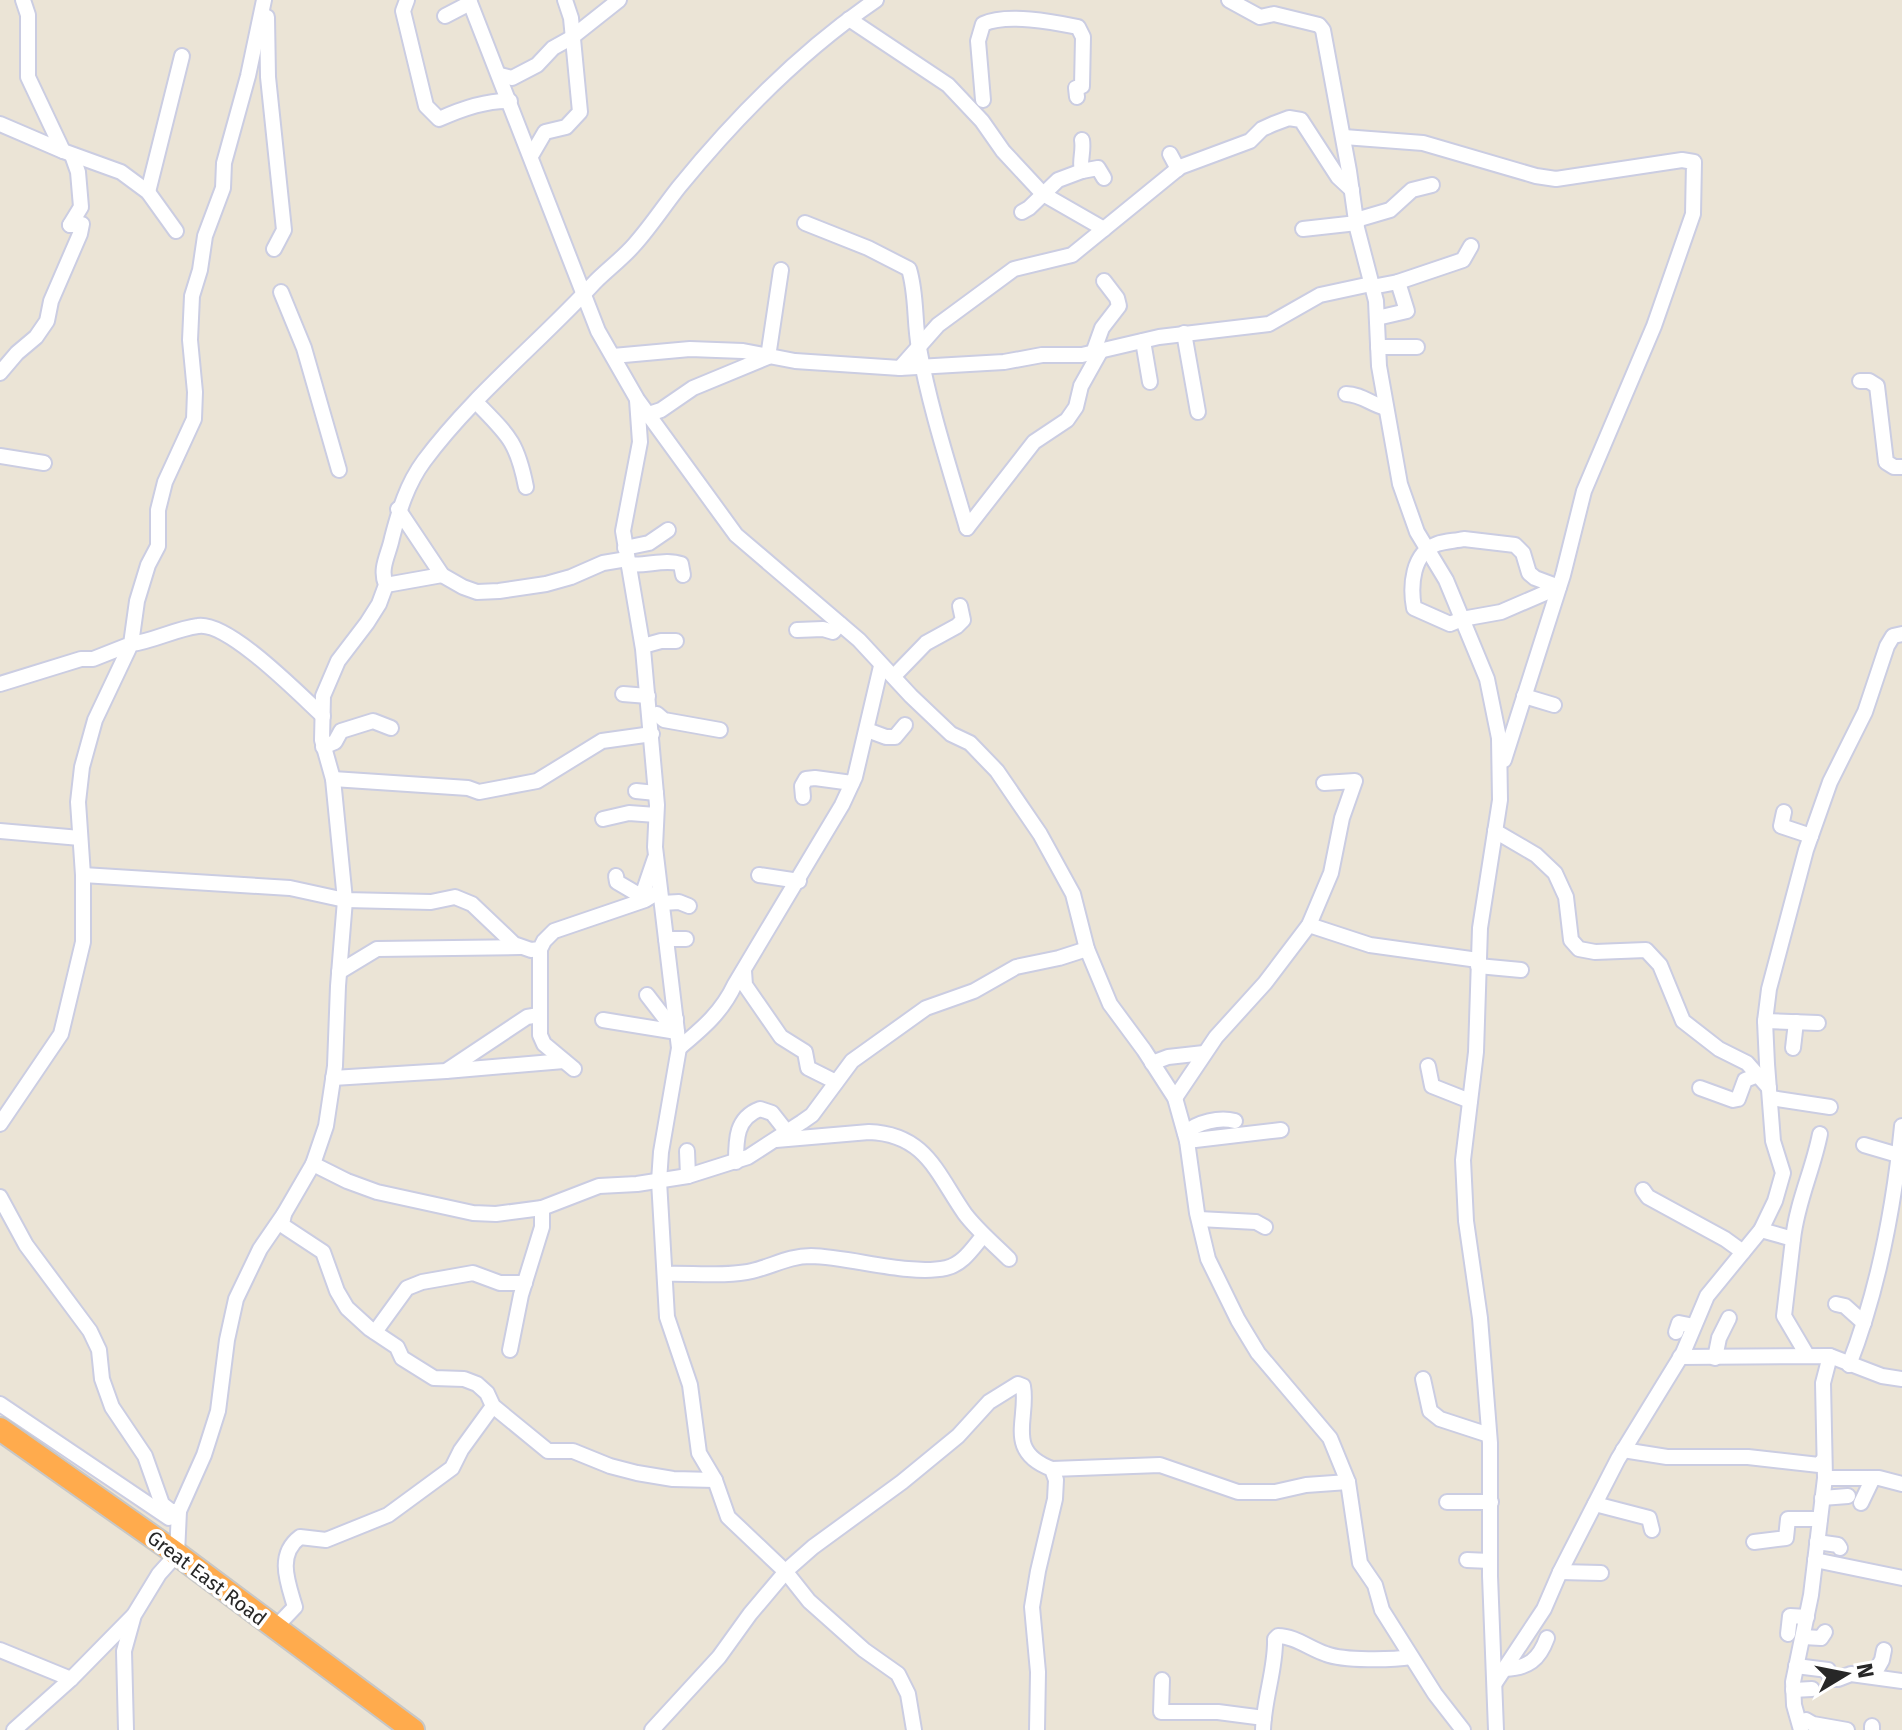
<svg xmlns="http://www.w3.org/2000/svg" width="1902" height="1730" font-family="'Fira Sans',sans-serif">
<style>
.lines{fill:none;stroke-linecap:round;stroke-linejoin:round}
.minor-casing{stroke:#cbcde2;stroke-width:18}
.highway-casing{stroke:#c7c7c7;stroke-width:26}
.minor{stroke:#fff;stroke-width:14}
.highway{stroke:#ffab4d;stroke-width:22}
.labels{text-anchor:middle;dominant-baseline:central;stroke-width:7;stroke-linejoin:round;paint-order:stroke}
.street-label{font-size:20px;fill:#272727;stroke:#fff}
</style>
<rect width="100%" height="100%" fill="#ebe4d6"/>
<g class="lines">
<defs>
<g id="minor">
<polyline points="23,0 28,15 28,77 63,151 121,172 148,192 176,231"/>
<path d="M 407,0 L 403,11 L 426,106 L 439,119 C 461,109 486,100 510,101"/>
<polyline points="469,0 598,331 637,399 736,535 859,640 911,696 951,734 970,743 997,771 1040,834 1073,894 1087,949 1110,1004 1144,1050 1175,1098 1187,1141 1197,1213 1208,1259 1238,1320 1258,1353 1330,1438 1348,1482 1360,1563 1375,1585 1382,1610 1435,1694 1463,1730"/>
<polyline points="1229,0 1260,17 1274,14 1319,25 1323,30 1349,171 1357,228 1376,301 1379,366 1400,484 1417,532 1446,580 1487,679 1499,738 1500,800 1480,928 1476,1052 1463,1160 1466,1221 1480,1318 1490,1443 1490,1576 1496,1730"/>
<polyline points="445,16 470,3"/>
<polyline points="267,17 268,77 284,230 274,249"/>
<polyline points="849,19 948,85 982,121 1003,151 1043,194 1104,229"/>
<polyline points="500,75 512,78 537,65 553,48 571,38 619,0"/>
<path d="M 983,100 L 978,41 L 983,24 C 1007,13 1053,22 1078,27 L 1083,37 L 1082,86 L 1076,88 L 1077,97"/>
<polyline points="0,124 63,151"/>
<polyline points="1344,137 1423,143 1536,176 1556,179 1682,160 1694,162 1693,214 1654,326 1584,491 1563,575 1504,760"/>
<polyline points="1170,154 1178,169"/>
<polyline points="531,156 545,132 566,127 580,112 571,18 565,0"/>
<polyline points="1082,171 1098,168 1104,178"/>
<polyline points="148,192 182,56"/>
<path d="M 1022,212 L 1029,208 L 1058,180 L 1082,171 C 1079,161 1084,152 1082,140"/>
<polyline points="1356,220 1390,210 1412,190 1432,185"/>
<path d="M 805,223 L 868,248 L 909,269 C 917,295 914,321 919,348 C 930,409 950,469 967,528"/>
<polyline points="70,225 81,207 78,172 72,155"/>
<polyline points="1303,229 1357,223"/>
<polyline points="1398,282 1463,260 1471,246"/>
<polyline points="1372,287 1398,282 1407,311 1377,318"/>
<polyline points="281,292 304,348 339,470"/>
<polyline points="1184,333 1198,412"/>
<polyline points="1143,341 1150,382"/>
<polyline points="1378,347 1417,347"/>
<polyline points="1093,353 1102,328 1119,306 1117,298 1104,281"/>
<polyline points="613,356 690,349 743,351 795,361 900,368 1004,362 1042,355 1082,355 1159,337 1269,324 1320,295 1371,284"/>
<polyline points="900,368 938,325 1014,269 1072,255 1180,167 1250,141 1262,129 1273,124 1289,118 1301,120 1338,177 1352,190"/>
<polyline points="0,373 17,353 36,337 47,321 51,301 80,234 82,224 70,225"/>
<polyline points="1860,381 1869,381 1877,386 1886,462 1894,467 1902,467"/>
<path d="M 1346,394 C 1361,394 1372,405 1386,408"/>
<polyline points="637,400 640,442 623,531 643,649 657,805 655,847 679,1048 661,1152 659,1181 667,1317 690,1385 699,1453 715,1480 728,1517 786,1572 809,1601 864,1650 898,1674 908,1694 914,1730"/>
<path d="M 476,402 C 508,435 517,441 526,487"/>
<polyline points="643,416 661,410 693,388 768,357 781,270"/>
<polyline points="0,456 44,463"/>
<polyline points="398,509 442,575 463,587 477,592 499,591 546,584 571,577 603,563 627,559"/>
<polyline points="967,528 1034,442 1067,420 1076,407 1081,386 1100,352"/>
<path d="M 1464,539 L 1515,545 L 1523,553 L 1529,573 L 1535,578 L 1559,587 L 1501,612 L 1462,619 L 1450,624 L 1414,608 C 1410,586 1412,553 1437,544 C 1445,541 1455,541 1464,539 Z"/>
<polyline points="625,548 649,543 668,530"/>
<path d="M 628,564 C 645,567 665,558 681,564 L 683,575"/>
<polyline points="386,585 442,575"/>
<polyline points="797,630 823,629 833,632 840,624"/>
<polyline points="643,646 661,641 676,641"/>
<polyline points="894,676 926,643 957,626 963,620 960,606"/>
<polyline points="0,684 81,659 93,659 131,644 137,601 148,565 158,546 158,510 165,482 194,419 195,392 190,340 192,296 200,270 205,236 223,188 224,163 248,76 264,0"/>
<polyline points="623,694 648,696"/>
<polyline points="1524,696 1554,705"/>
<polyline points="657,714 664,720 720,730"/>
<polyline points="867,730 886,737 895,737 905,725"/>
<polyline points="323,747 335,742 341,731 373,721 391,728"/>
<polyline points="333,779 468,788 479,792 537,781 602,741 652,734"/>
<polyline points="636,791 656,793"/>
<polyline points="803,797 802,786 806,779 815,778 852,783"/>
<polyline points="1784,812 1781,826 1811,836"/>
<polyline points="603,819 629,813 656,815"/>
<polyline points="0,831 80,838"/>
<polyline points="1495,831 1536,855 1555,873 1566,897 1571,940 1579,949 1595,952 1646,950 1660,965 1683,1021 1719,1049 1747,1063 1769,1088"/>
<polyline points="83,875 290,888 345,900 431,902 455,897 472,904 514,944 531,950 540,949 544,941 554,931 645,900 660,891"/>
<polyline points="759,875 799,881"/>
<polyline points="616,876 617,882 646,899"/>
<polyline points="642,896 655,858"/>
<polyline points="662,903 679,902 689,906"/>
<polyline points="1309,925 1370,945 1478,960"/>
<polyline points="666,939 686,939"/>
<polyline points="540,949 540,1035 544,1044 574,1069"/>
<polyline points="1478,966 1521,970"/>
<polyline points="744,971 745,985 781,1037 805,1052 808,1068 836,1082"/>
<polyline points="339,972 377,949 520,947"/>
<polyline points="647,995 664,1017 676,1019"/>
<polyline points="603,1020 677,1032"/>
<polyline points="1765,1021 1818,1023"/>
<path d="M 679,1048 C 703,1028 722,1012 735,984 L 842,805 L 855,777 L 881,666"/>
<polyline points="1793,1048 1796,1022"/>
<polyline points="1152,1063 1168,1057 1204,1053"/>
<polyline points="1428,1066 1432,1086 1470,1101"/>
<polyline points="446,1071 564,1061"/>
<polyline points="333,1078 446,1071 527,1017 539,1015"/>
<polyline points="1700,1088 1733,1100 1738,1099 1745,1080 1758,1075"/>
<polyline points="1175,1098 1216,1037 1265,983 1309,925 1331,873 1342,818 1355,781 1324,783"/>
<polyline points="1771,1098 1830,1107"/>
<path d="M 0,1124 L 61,1034 L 83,942 L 83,875 L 78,802 L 82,767 L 95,720 L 131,644 C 154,641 175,629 198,626 C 228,621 299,694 323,716"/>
<path d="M 1185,1133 C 1198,1122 1219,1117 1235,1121"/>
<path d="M 776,1140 L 869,1132 C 926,1134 937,1174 965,1214 C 978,1231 994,1244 1009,1259"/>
<polyline points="1187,1141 1281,1130"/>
<polyline points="1864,1145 1898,1155"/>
<polyline points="687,1151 688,1176"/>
<path d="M 736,1162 C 736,1139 736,1118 760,1109 L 772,1113 L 787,1132"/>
<polyline points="313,1164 347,1181 377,1192 473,1213 496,1214 542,1208 599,1186 637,1184 688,1176 748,1157 802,1122 812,1115 852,1061 926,1008 974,991 1016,967 1059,958 1087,949"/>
<polyline points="1643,1190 1648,1197 1725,1239 1743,1252"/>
<polyline points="0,1197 26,1245 90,1331 99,1350 102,1379 112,1407 145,1456 162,1504 171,1511 179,1511"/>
<polyline points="284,1214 282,1225 323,1252 337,1291 347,1308 370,1329 397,1347 402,1358 434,1378 464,1379 477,1384 487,1393 493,1406 548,1451 573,1451 610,1466 637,1473 673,1479 715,1480"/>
<polyline points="1199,1219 1256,1222 1265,1227"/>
<polyline points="1761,1230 1793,1239 1784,1316 1807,1355"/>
<path d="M 1793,1239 C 1797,1202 1813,1170 1820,1134"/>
<path d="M 665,1274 C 690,1273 728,1277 752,1271 C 773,1266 789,1256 811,1256 C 852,1257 909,1276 946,1268 C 963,1264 972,1249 983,1236"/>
<polyline points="1836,1304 1845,1306 1864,1323"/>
<polyline points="375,1332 407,1288 422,1282 473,1273 500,1283 525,1283"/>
<polyline points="1676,1332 1679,1323 1694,1326"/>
<polyline points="510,1350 521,1295 542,1227 542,1208"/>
<polyline points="1680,1357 1830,1356 1882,1376 1902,1379"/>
<polyline points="1715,1358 1719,1338 1729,1318"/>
<path d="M 1849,1365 C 1879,1288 1894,1207 1902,1126"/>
<polyline points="1423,1379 1430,1411 1440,1419 1489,1435"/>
<polyline points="0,1404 169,1518"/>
<polyline points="1623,1450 1667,1457 1748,1457 1819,1465 1824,1459"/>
<polyline points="1052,1469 1160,1465 1238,1492 1275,1492 1306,1485 1348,1482"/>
<polyline points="1825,1478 1879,1478 1902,1484"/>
<polyline points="1822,1498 1848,1496"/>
<polyline points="1447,1502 1491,1502"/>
<polyline points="1861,1503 1873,1478"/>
<polyline points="1595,1504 1649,1518 1652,1530"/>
<polyline points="1754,1542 1786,1538 1788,1519 1820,1519"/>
<polyline points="1817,1542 1838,1545 1840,1548"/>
<polyline points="1467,1560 1490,1561"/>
<polyline points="1815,1560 1902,1578"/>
<polyline points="1560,1572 1601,1573"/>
<path d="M 274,1629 L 295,1607 C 288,1583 276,1555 300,1537 L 326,1540 L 388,1515 L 452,1468 L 461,1450 L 493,1406"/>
<polyline points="1788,1634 1790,1616 1807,1617"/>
<polyline points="1803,1637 1821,1638 1825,1632"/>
<polyline points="0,1650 71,1679"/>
<polyline points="1796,1666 1828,1670 1830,1679 1838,1679 1851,1674 1902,1681"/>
<path d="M 1505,1669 C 1528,1668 1539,1660 1547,1638"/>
<polyline points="1873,1676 1882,1660 1884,1650"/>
<polyline points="1162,1680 1161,1712 1218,1712 1264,1718"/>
<polyline points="1495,1683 1544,1609 1560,1572 1618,1459 1683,1353 1707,1296 1761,1230 1775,1201 1783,1173 1773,1141 1767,1064 1765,1021 1769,989 1806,850 1830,782 1865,712 1887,646 1893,636 1902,634"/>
<polyline points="1793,1690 1812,1689"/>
<polyline points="1806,1720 1813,1724 1847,1730"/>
<polyline points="14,1730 71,1679 133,1616"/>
<path d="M 126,1730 L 124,1651 L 134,1615 L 159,1574 L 177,1554 L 179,1511 L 204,1455 L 218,1411 L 227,1340 L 236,1299 L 260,1249 L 284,1214 L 313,1164 L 326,1126 L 335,1066 L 338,986 L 345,900 L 333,779 L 322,740 L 323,696 L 338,661 L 367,623 L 379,604 L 386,585 C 379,568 389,554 392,538 C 399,511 407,484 424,461 C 473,395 540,342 595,282 C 608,269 623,258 635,244 C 651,226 664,206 679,187 C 736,117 801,51 876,0"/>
<path d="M 652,1730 L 719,1657 L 750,1614 L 788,1569 L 813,1547 L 902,1482 L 958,1436 L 989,1402 L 1018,1384 L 1023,1386 C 1029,1419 1004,1451 1052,1469 L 1056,1480 L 1055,1499 L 1038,1571 L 1032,1607 L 1038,1672 L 1037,1730"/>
<path d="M 1263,1730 C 1264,1698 1276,1668 1275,1639 L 1278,1636 C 1295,1636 1310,1649 1326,1654 C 1344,1661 1392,1660 1411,1657"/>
<polyline points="1801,1730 1794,1705 1793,1682 1811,1595 1825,1478 1823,1383 1830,1356"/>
<polyline points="1872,1730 1872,1726"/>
</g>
<polyline id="highway" points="0,1429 177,1554 413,1730"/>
</defs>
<use href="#minor" class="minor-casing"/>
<use href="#highway" class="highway-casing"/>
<use href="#minor" class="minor"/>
<use href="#highway" class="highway"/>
</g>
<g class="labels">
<g class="street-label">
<text transform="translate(207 1578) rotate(37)">Great East Road</text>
</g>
</g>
<g transform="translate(1846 1674) rotate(80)" stroke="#ffffff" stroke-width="6" paint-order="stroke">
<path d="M0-6L14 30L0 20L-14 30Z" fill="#272727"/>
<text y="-12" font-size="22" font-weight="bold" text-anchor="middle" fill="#272727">N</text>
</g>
</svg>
